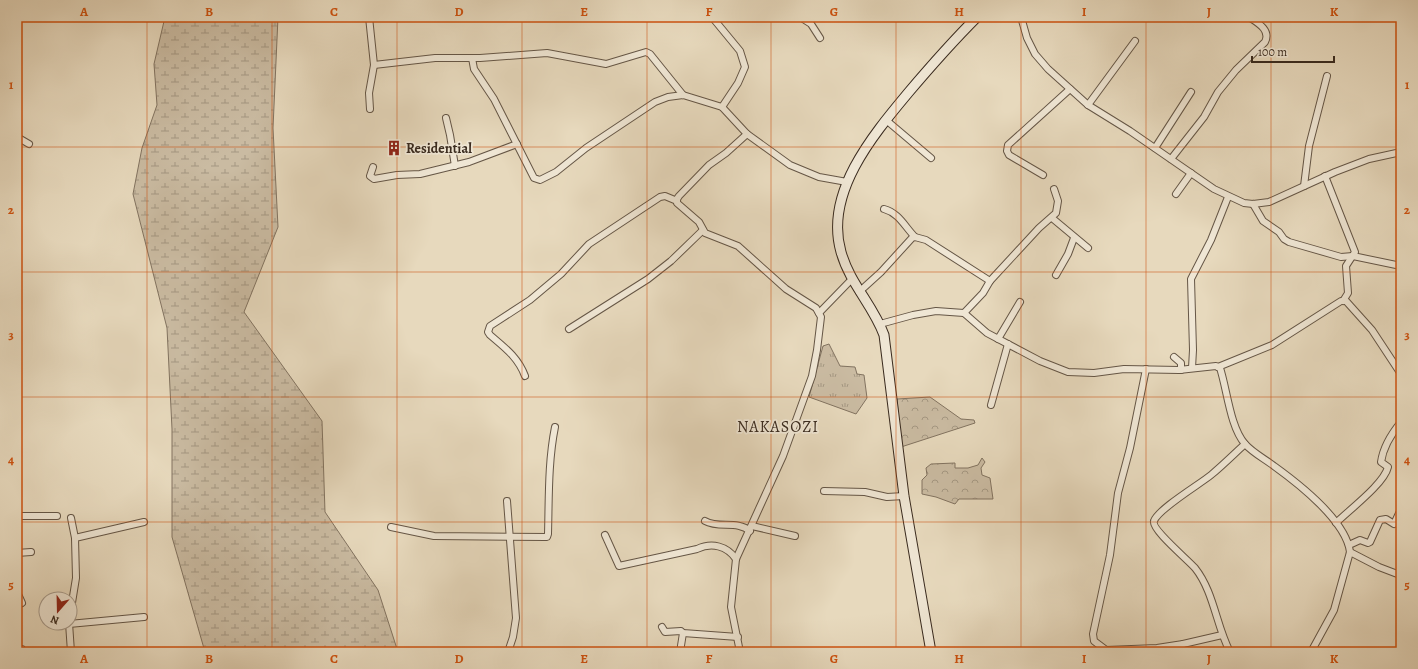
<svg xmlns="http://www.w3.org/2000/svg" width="1418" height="669" font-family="Alegreya,serif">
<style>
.grass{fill:url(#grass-tufts);stroke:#827360}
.forest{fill:url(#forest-crowns);stroke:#827360}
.wetland{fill:url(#wetland-marsh);stroke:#827360}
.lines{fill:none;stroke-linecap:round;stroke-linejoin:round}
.street-casing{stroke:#655646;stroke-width:8}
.secondary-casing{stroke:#3a2b1f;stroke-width:11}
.street{stroke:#efe6d4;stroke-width:6}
.secondary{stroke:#efe6d4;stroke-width:9}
.grid{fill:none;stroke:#ce520f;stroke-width:1;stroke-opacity:0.55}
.labels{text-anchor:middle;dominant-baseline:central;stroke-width:3.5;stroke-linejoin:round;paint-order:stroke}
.poi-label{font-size:14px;font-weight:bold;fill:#3a2b1f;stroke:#efe6d4;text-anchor:start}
.quarter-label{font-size:16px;letter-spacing:1px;fill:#3a2b1f;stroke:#efe6d4}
.neatline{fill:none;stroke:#ce520f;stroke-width:1.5}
.grid-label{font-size:13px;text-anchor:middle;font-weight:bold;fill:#ce520f}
</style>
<defs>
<pattern id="grass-tufts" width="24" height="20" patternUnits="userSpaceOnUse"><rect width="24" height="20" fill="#cabba2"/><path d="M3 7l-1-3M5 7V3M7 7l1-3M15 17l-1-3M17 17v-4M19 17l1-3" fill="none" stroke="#a59883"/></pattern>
<pattern id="forest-crowns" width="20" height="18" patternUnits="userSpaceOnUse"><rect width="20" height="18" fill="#cabba2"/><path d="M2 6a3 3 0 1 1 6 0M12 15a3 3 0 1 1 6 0" fill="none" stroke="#a59883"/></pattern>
<pattern id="wetland-marsh" width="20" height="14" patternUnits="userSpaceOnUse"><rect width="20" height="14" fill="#cabba2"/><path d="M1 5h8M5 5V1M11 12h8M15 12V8" fill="none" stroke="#a59883"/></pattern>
</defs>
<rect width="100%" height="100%" fill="#e7d9bd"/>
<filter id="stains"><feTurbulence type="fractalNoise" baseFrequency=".005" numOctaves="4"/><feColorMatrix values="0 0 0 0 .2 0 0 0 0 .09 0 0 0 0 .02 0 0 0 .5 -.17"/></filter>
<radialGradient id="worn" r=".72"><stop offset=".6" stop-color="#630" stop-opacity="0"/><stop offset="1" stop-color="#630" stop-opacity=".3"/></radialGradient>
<polygon class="grass" points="829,344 840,366 855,367 857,374 864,375 867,398 856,414 809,397 823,346"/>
<g class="forest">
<polygon points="930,397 961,419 974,420 975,423 901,447 897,399"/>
<polygon points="982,458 985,462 981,468 982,475 990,478 993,499 959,499 955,504 936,497 922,494 922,480 927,475 926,468 931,464 955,463 955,468 968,468 978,465"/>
</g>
<polygon class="wetland" points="165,17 278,17 273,128 278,227 244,312 322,421 325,512 378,590 398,652 205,652 172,537 172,429 167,328 133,194 142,148 157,105 154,64"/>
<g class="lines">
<defs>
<g id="street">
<polyline points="369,17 374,65 369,93 370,109"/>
<polyline points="712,17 740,51 745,67 738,83 722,107"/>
<polyline points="800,17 811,24 820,38"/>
<polyline points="1021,17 1027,38 1035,54 1048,69 1088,105 1130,131 1214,189 1244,203 1253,204 1269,202 1335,172 1369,159 1401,152"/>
<polyline points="472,58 474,69 494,99 534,178 540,180 556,172 586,148 655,102 668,97 683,95 722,107 747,134 790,165 819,177 847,182"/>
<polyline points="374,65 435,58 480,58 547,53 606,64 646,52 650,54 683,95"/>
<polyline points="1088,105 1135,41"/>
<polyline points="446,118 450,135 455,166"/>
<polyline points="886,120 931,158"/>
<polyline points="17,137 29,144"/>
<polyline points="1155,148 1191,92"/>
<path d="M 1171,159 L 1204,117 L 1218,92 L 1236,70 L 1265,42 C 1271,30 1258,23 1249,17"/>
<polyline points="373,167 370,176 374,179 397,175 420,174 469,162 517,144"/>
<polyline points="1043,175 1009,155 1007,151 1008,145 1070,89"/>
<polyline points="1325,176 1355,252 1346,266 1348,293 1343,301"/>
<polyline points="1304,186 1309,146 1327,76"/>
<polyline points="1176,194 1191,173"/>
<polyline points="1253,204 1263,221 1279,232 1284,239 1289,242 1341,257 1353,256 1401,266"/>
<path d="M 884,209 C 899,213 905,227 915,237"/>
<polyline points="1052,218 1088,248"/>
<polyline points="1056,275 1068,254 1074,238"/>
<polyline points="859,292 881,272 912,238 915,237 926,240 990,281"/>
<polyline points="819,313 851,280"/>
<polyline points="964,313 983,293 990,281 1039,228 1056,213 1058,201 1054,189"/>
<path d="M 880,324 L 913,315 L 936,311 L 964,313 L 987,333 L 1040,361 L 1068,372 L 1094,373 L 1124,369 L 1179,370 L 1216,366 L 1220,368 C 1227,389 1230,427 1245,444 C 1253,453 1265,459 1274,466 C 1299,484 1346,521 1350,552 L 1334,610 L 1311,652"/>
<polyline points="569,329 648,279 671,261 703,230"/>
<polyline points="998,339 1020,302"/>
<polyline points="1174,357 1181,363 1181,370"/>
<polyline points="1218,367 1272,345 1341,301 1346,301 1372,330 1401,374"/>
<polyline points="1192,368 1193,350 1191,279 1211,240 1228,197"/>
<polyline points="1146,369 1130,448 1118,493 1110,555 1093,634 1094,641 1106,650 1157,648 1183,644"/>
<path d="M 525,376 C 518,357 504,347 490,335 L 488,332 L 490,326 L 530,300 L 561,274 L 589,244 L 660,197 L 665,196 L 677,201"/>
<polyline points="991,405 1008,344"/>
<polyline points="824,491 865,492 887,497 904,496"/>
<polyline points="507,501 516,618 513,637 508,652"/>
<polyline points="17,516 57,516"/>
<polyline points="71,518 75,538"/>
<path d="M 705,521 C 719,529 737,520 750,531"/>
<path d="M 1336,523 C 1349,510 1384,484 1388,467 L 1381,462 C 1383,448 1392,433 1401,422"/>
<polyline points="752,526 795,536"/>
<path d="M 391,527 L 434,536 L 547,537 L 548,534 C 549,498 548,462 555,427"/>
<path d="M 605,535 L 619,566 L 697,549 C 712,542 727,546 736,559"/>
<polyline points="1349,545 1360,540 1368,543 1370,542 1380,520 1386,519 1394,524 1401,509"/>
<polyline points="1350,552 1379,567 1400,575"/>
<polyline points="17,553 31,552"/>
<polyline points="17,592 22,603"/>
<polyline points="70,615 76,578 75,538 144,522"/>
<polyline points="69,623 71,652"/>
<polyline points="69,624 144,617"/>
<polyline points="662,627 665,632 681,631 683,633 738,637"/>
<polyline points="17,650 22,649 23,652"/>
<polyline points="147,652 155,651"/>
<polyline points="680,652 683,633"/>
<polyline points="740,652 731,607 736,559 783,456 812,376 817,350 821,317 816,308 786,289 738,246 705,233 699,222 677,203 677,199 679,196 709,165 726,153 747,134"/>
<polyline points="1173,652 1183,644 1222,635"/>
<path d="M 1230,652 C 1216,625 1214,592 1195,568 C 1187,559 1151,529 1154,521 C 1158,509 1200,484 1211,475 C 1223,465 1234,454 1245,444"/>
</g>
<path id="secondary" d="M 931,652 L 904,496 L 884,335 C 873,305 850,284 841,252 C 824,193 873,135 908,93 C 930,67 953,41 977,17"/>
</defs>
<use href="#street" class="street-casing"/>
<use href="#secondary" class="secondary-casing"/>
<use href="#street" class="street"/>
<use href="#secondary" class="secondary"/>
</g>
<path class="grid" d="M 147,17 L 147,652M 272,17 L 272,652M 397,17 L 397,652M 522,17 L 522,652M 647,17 L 647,652M 771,17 L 771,652M 896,17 L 896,652M 1021,17 L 1021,652M 1146,17 L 1146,652M 1271,17 L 1271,652M 17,147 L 1401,147M 17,272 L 1401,272M 17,397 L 1401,397M 17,522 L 1401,522"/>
<defs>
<symbol id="building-bare" viewBox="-9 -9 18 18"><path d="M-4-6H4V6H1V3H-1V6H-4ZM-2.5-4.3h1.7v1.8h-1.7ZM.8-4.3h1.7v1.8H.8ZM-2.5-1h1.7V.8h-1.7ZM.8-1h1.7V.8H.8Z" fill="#8f2418" stroke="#efe6d4" stroke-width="2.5" paint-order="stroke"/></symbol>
</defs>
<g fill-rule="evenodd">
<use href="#building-bare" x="383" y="137" width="22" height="22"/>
</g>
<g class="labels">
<g class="poi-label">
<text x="406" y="148">Residential</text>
</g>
<g class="quarter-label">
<text x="778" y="427">NAKASOZI</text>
</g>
</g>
<rect width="1418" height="669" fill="none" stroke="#e7d9bd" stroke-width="44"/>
<g transform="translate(58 611) rotate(200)"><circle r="19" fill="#efe6d4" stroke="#a79b8c"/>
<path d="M0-3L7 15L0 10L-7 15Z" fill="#8f2418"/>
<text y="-6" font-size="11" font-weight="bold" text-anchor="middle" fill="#3a2b1f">N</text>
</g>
<path d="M1252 56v6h82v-6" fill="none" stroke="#3a2b1f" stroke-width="2"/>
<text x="1258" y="56" font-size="12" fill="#3a2b1f" stroke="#efe6d4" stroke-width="3" paint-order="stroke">100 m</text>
<rect x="22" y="22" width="1374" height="625" class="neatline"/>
<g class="grid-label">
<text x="84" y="16">A</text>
<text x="209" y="16">B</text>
<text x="334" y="16">C</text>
<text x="459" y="16">D</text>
<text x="584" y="16">E</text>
<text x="709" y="16">F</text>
<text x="834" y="16">G</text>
<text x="959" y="16">H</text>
<text x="1084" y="16">I</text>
<text x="1209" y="16">J</text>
<text x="1334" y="16">K</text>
<text x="11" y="89">1</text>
<text x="1407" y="89">1</text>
<text x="11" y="214">2</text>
<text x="1407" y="214">2</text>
<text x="11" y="339">3</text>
<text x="1407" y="339">3</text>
<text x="11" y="464">4</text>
<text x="1407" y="464">4</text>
<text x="11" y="589">5</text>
<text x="1407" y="589">5</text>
<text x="84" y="663">A</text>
<text x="209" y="663">B</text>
<text x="334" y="663">C</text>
<text x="459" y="663">D</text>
<text x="584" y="663">E</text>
<text x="709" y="663">F</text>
<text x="834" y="663">G</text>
<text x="959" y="663">H</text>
<text x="1084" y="663">I</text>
<text x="1209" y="663">J</text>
<text x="1334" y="663">K</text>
</g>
<rect width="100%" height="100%" filter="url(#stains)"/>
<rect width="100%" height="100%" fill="url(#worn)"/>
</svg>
